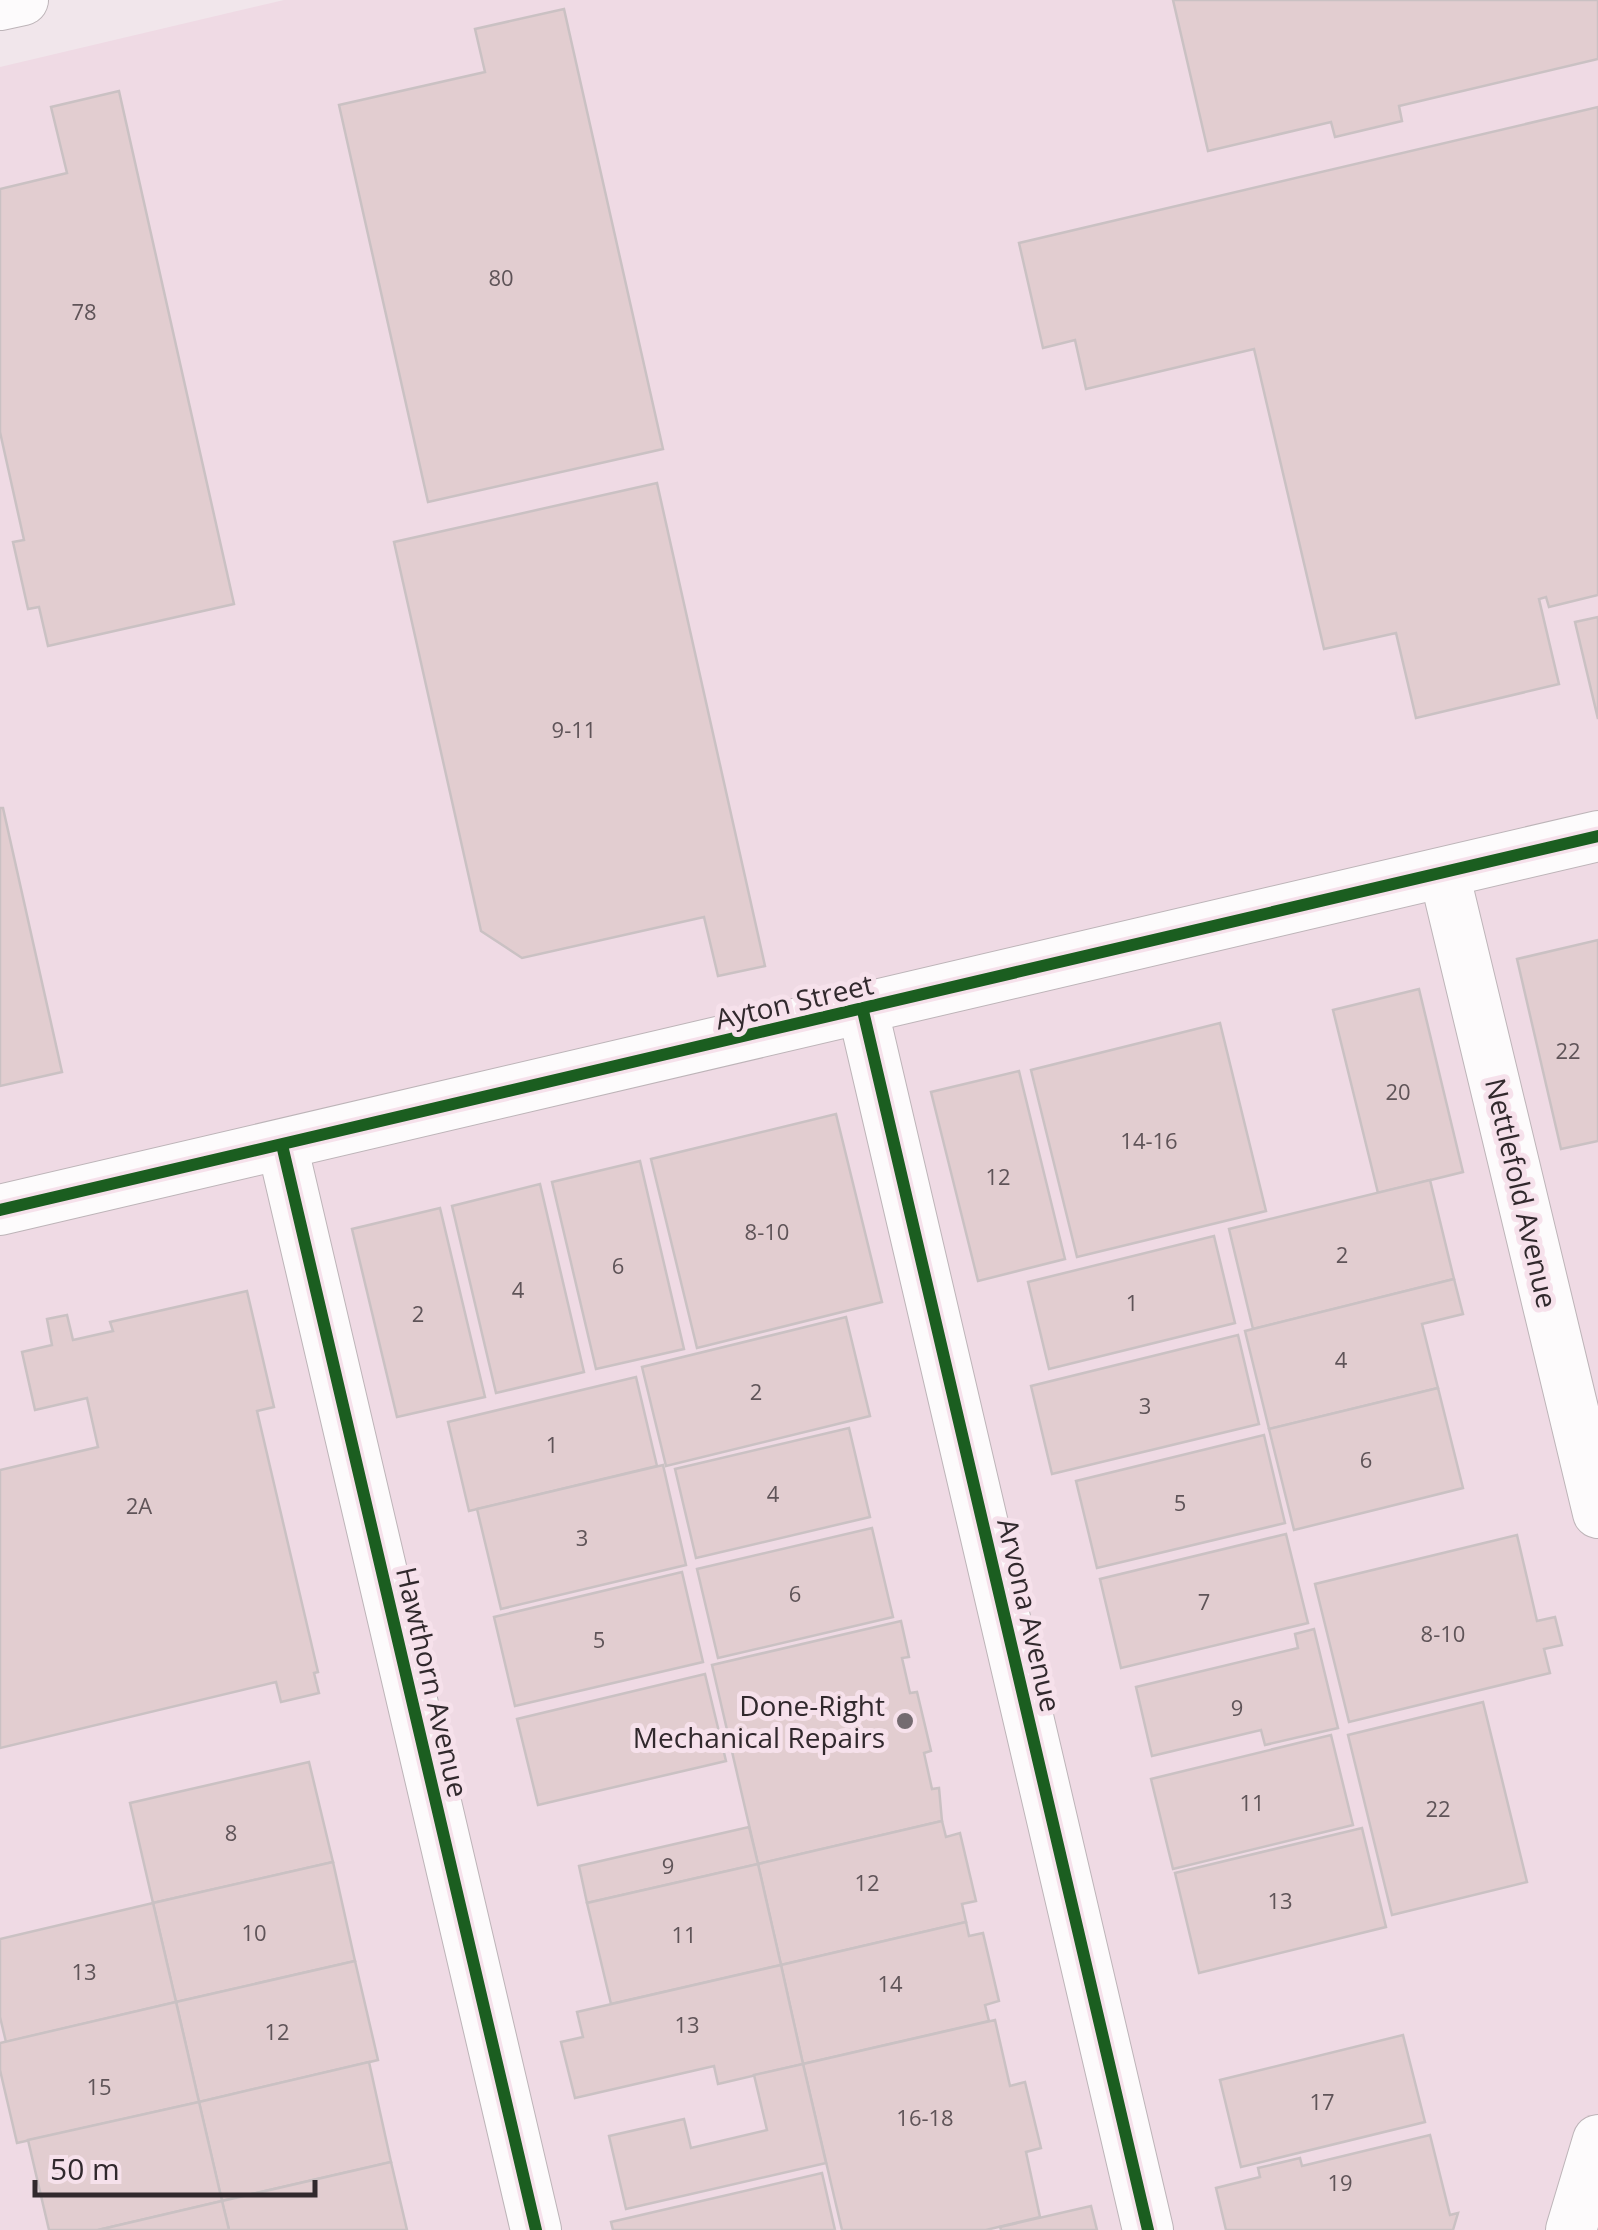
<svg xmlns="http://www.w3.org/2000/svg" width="1598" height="2230" font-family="'Open Sans',sans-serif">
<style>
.built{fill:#efdae4}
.building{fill:#e2cdd0;stroke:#cac1c3;stroke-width:2.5}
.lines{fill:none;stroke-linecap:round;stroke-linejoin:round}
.minor-casing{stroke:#bdb4b8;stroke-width:52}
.minor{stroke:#fdfbfc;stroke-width:50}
.cycleway-casing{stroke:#f6e1eb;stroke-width:19}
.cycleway{stroke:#1b5e20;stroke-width:12}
.poi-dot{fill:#746b70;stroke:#f6e1eb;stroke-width:4}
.labels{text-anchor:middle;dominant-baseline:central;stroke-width:10;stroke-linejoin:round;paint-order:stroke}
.number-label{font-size:22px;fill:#5f5458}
.street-label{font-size:28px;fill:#31292d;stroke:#f6e1eb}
.poi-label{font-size:28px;fill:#31292d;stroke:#f6e1eb;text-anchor:end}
</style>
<rect width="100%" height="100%" fill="#f1e6eb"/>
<polygon class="built" points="284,0 1598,0 1598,2230 0,2230 0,67"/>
<g class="building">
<polygon points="1173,0 1598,0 1598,59 1399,106 1402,121 1335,137 1331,122 1208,151"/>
<polygon points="564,9 663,449 428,502 339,105 485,72 475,29"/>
<polygon points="119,91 234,604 48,646 39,607 28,609 13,542 24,540 0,432 0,189 67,173 51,107"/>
<polygon points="1598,107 1598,595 1549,607 1546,597 1539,599 1559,684 1416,718 1396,633 1324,649 1254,349 1086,389 1075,340 1043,348 1019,243"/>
<polygon points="657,483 765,966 718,976 704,917 522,958 481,931 394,542"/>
<polygon points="1598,617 1598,719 1575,622"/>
<polygon points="0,808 3,808 62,1072 0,1086"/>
<polygon points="1598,940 1598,1141 1561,1149 1517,959"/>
<polygon points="1419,989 1463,1172 1378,1193 1333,1010"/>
<polygon points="1220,1023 1266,1211 1077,1257 1031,1070"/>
<polygon points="1019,1071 1065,1259 978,1281 931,1092"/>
<polygon points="836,1114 882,1302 697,1348 651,1159"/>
<polygon points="640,1161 684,1349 596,1369 552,1182"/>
<polygon points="1430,1180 1454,1279 1253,1329 1229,1229"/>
<polygon points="540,1184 584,1372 496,1393 452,1206"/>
<polygon points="440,1208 485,1397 397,1417 352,1229"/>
<polygon points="1214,1236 1235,1323 1049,1369 1028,1282"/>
<polygon points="1454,1279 1463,1314 1422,1324 1438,1388 1269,1429 1245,1331"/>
<polygon points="247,1291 274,1407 257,1411 318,1672 314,1673 319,1693 281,1702 276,1682 0,1748 0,1470 98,1447 87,1398 35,1410 22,1352 52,1345 47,1319 67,1315 73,1340 113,1331 110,1322"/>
<polygon points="846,1317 870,1416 666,1466 642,1367"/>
<polygon points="1238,1335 1259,1424 1052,1474 1031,1386"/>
<polygon points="636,1377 657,1466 469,1511 448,1422"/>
<polygon points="1438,1388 1463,1488 1294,1530 1269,1429"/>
<polygon points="849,1428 870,1517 696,1558 675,1469"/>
<polygon points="1264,1435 1285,1523 1097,1568 1076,1481"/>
<polygon points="663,1465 686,1565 501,1609 477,1509"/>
<polygon points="872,1528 893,1617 718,1658 697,1569"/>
<polygon points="1286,1534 1308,1623 1121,1668 1100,1579"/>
<polygon points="1517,1535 1537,1621 1555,1617 1562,1645 1544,1649 1550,1673 1349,1722 1315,1584"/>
<polygon points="682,1572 703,1662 515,1706 494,1617"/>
<polygon points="901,1621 909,1657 902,1658 910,1693 917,1692 931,1751 924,1753 932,1789 939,1788 942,1821 758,1864 712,1665"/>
<polygon points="1314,1629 1338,1728 1265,1745 1261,1730 1152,1756 1136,1687 1298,1648 1295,1634"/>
<polygon points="705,1674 726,1761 538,1805 517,1719"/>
<polygon points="1483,1702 1527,1882 1392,1915 1348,1735"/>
<polygon points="1331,1735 1353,1825 1173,1869 1151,1779"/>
<polygon points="309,1762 333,1862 153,1903 130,1803"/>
<polygon points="942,1821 946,1837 960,1833 976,1901 962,1904 966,1922 781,1965 758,1864"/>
<polygon points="749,1827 758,1864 587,1903 579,1866"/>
<polygon points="1362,1828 1386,1927 1199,1973 1175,1873"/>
<polygon points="333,1862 355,1961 176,2002 153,1903"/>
<polygon points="758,1864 781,1965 611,2004 587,1903"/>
<polygon points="153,1903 176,2002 6,2042 0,2017 0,1939"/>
<polygon points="966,1922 969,1936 983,1933 999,2001 985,2005 989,2021 803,2064 781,1965"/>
<polygon points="355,1961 378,2060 199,2102 176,2002"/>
<polygon points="781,1965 803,2064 718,2084 714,2066 575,2098 561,2042 583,2037 577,2012"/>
<polygon points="176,2002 199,2102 17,2143 0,2070 0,2043"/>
<polygon points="995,2020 1010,2086 1025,2082 1041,2148 1026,2152 1040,2217 986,2230 842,2230 803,2064"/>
<polygon points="1403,2035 1425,2122 1241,2167 1220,2080"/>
<polygon points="369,2062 391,2162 222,2201 199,2102"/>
<polygon points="803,2064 826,2163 626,2209 609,2136 684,2119 691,2148 767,2130 754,2075"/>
<polygon points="199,2102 222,2201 98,2230 49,2230 28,2140"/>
<polygon points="1430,2135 1450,2215 1458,2213 1453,2230 1226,2230 1216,2188 1260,2177 1258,2168 1300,2158 1302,2166"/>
<polygon points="391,2162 407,2230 229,2230 222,2201"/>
<polygon points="822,2173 835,2230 613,2230 611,2222"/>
<polygon points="222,2201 229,2230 98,2230"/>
<polygon points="1091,2206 1097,2230 1001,2230 1000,2227"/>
</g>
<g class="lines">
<defs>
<g id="minor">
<polyline points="0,5 23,0"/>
<polyline points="1444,873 1598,1513"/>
<polyline points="863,1011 1148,2230"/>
<polyline points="282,1145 536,2230"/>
<polyline points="0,1210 1598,836"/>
<polyline points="1571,2230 1598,2140"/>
</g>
</defs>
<use href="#minor" class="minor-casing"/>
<use href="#minor" class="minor"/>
<defs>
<g id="cycleway">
<polyline points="863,1011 1148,2230"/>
<polyline points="282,1145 536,2230"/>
<polyline points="0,1210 1598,836"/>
</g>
</defs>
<use href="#cycleway" class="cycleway-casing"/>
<use href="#cycleway" class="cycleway"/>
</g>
<circle class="poi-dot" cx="905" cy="1721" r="10"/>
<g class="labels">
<g class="number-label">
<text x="501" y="277">80</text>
<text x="84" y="311">78</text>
<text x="574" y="729">9-11</text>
<text x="1568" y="1050">22</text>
<text x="1398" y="1091">20</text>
<text x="1149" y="1140">14-16</text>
<text x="998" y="1176">12</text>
<text x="767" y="1231">8-10</text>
<text x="1342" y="1254">2</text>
<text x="618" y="1265">6</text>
<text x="518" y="1289">4</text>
<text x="1132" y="1302">1</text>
<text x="418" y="1313">2</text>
<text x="1341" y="1359">4</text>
<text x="756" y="1391">2</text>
<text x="1145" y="1405">3</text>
<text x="552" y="1444">1</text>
<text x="1366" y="1459">6</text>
<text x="773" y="1493">4</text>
<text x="1180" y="1502">5</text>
<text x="139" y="1505">2A</text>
<text x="582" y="1537">3</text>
<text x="795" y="1593">6</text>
<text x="1204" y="1601">7</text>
<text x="1443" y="1633">8-10</text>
<text x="599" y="1639">5</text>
<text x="1237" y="1707">9</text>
<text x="1252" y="1802">11</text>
<text x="1438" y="1808">22</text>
<text x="231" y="1832">8</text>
<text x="668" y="1865">9</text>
<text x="867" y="1882">12</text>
<text x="1280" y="1900">13</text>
<text x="254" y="1932">10</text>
<text x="684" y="1934">11</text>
<text x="84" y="1971">13</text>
<text x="890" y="1983">14</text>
<text x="687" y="2024">13</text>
<text x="277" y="2031">12</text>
<text x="99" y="2086">15</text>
<text x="1322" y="2101">17</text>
<text x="925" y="2117">16-18</text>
<text x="1340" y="2182">19</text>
</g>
<g class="street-label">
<text transform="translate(794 1001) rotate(-13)">Ayton Street</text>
<text transform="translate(1522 1193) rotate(77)">Nettlefold Avenue</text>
<text transform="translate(1030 1615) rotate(77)">Arvona Avenue</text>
<text transform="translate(433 1682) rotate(77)">Hawthorn Avenue</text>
</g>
<g class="poi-label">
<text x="885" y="1705">Done-Right<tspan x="885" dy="32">Mechanical Repairs</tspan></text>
</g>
</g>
<path d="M35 2180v15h280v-15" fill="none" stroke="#31292d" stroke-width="5"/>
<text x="50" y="2180" font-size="30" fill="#31292d" stroke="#f6e1eb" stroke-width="8" paint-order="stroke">50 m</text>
</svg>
